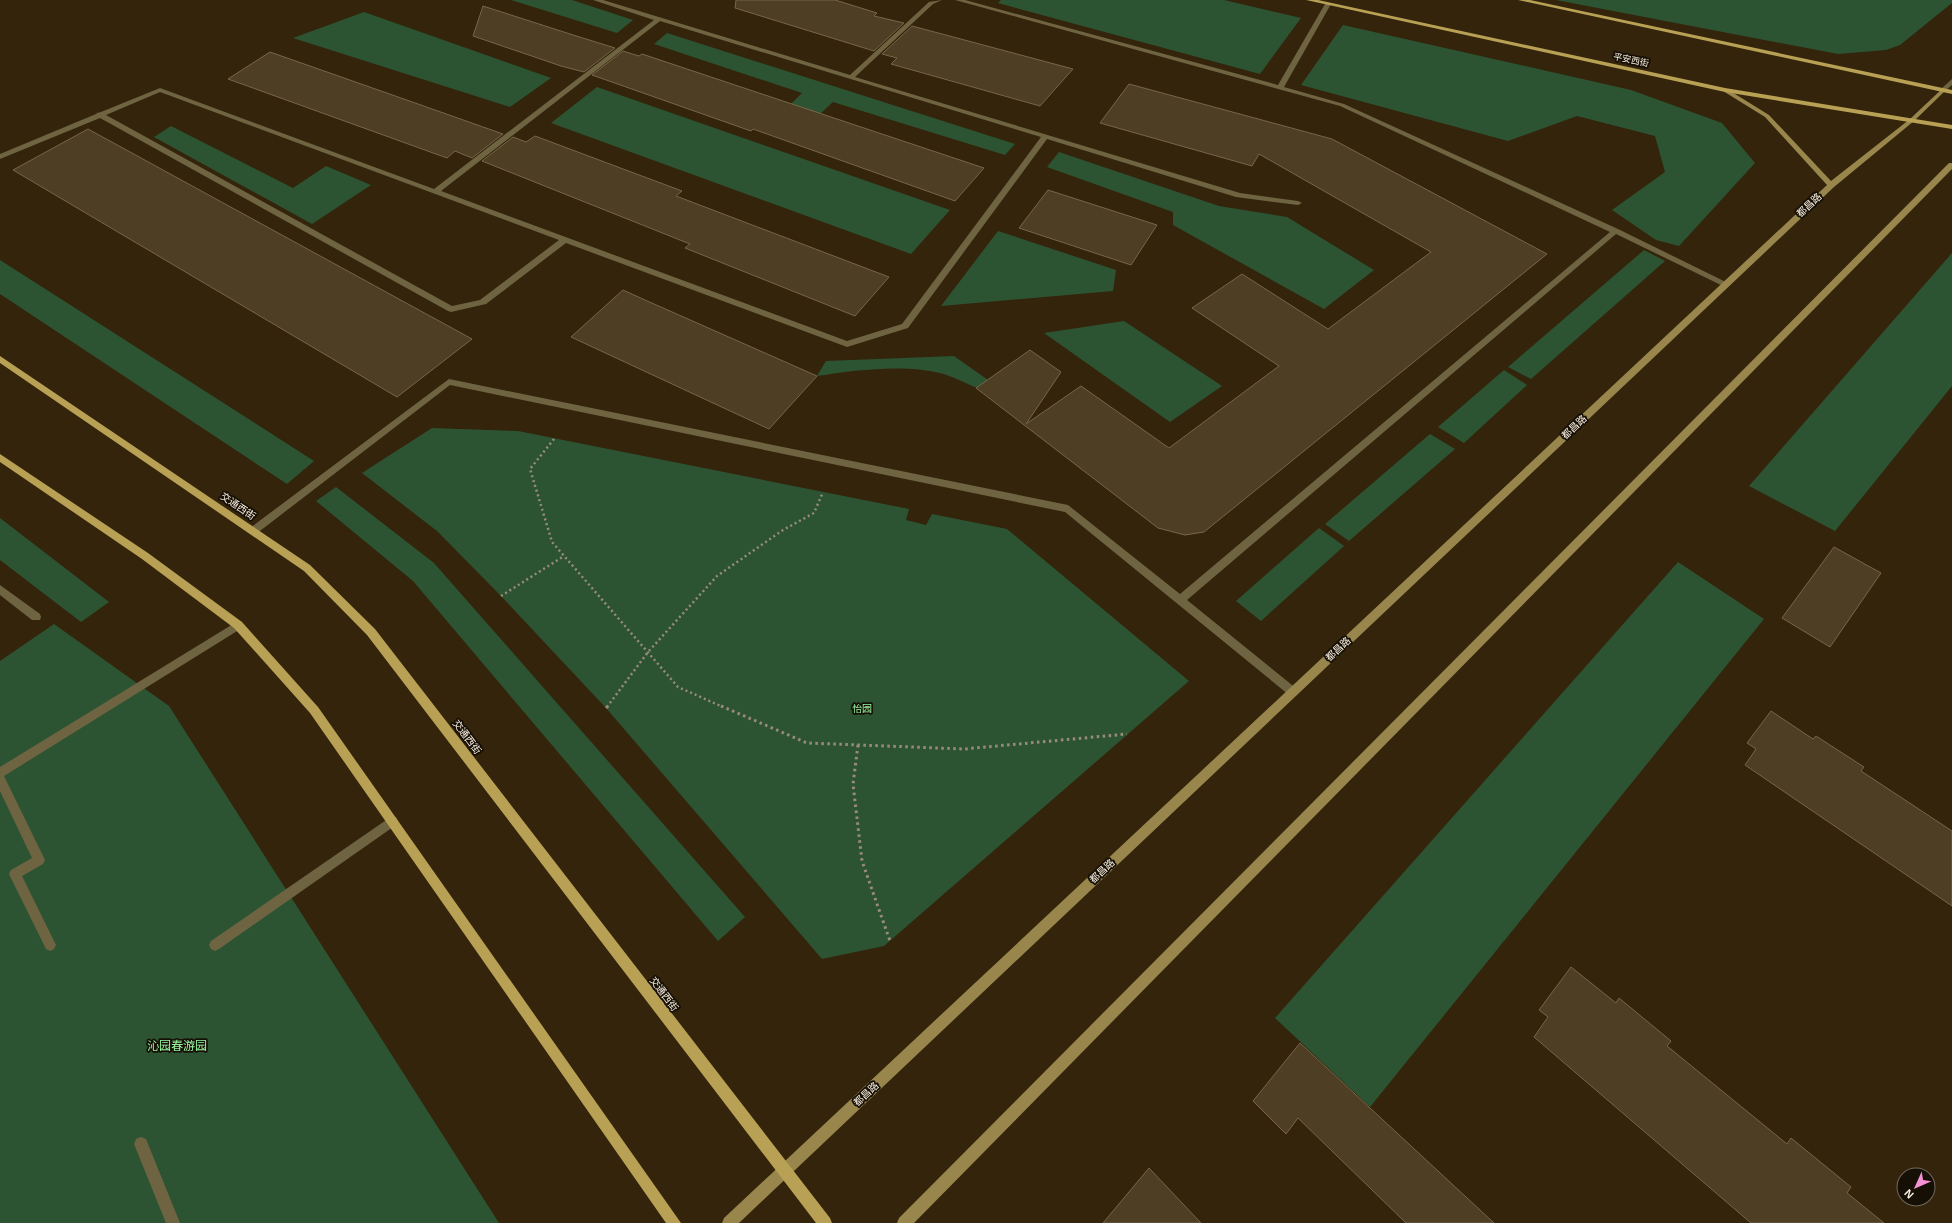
<svg xmlns="http://www.w3.org/2000/svg" width="1952" height="1223" font-family="Arial,'Noto Sans SC',sans-serif">
<style>
.green{fill:#2d5432}
.building{fill:#4d3e24;stroke:#77664b}
.lines{fill:none;stroke-linecap:round;stroke-linejoin:round}
.path-far1{stroke:#998c78;stroke-width:2.5;stroke-dasharray:2 3;stroke-linecap:butt}
.path{stroke:#998c78;stroke-width:3;stroke-dasharray:2.5 3.5;stroke-linecap:butt}
.service{fill:#6f6441;fill-rule:evenodd}
.pedestrian{fill:#6f6441;fill-rule:evenodd}
.tertiary{fill:#6f6441;fill-rule:evenodd}
.secondary{fill:#98864c;fill-rule:evenodd}
.primary{fill:#b8a054;fill-rule:evenodd}
.labels{text-anchor:middle;dominant-baseline:central;stroke-width:3.5;stroke-linejoin:round;paint-order:stroke}
.far-street-label{font-size:9px;fill:#fcf2e3;stroke:#160f05}
.street-label{font-size:10px;fill:#fcf2e3;stroke:#160f05}
.park-label{font-size:10px;fill:#96f6a0;stroke:#160f05}
.near-park-label{font-size:12px;fill:#96f6a0;stroke:#160f05}
</style>
<rect width="100%" height="100%" fill="#33240b"/>
<g class="green">
<polygon points="511,0 572,0 633,20 617,33"/>
<polygon points="1001,0 1224,0 1301,18 1260,74 998,3"/>
<polygon points="1556,0 1952,0 1952,3 1900,45 1886,50 1838,54"/>
<polygon points="364,12 551,78 510,107 293,38"/>
<polygon points="1343,25 1631,90 1722,123 1755,163 1679,246 1656,240 1612,210 1665,172 1655,136 1577,116 1508,141 1301,85"/>
<polygon points="667,33 1015,144 1005,155 833,102 792,140 764,131 802,93 654,44"/>
<polygon points="597,87 950,210 911,254 551,123"/>
<polygon points="171,126 293,188 326,166 371,185 312,224 154,137"/>
<polygon points="1059,152 1219,206 1287,217 1374,270 1324,309 1173,225 1173,212 1047,167"/>
<polygon points="998,231 1116,270 1113,291 941,306"/>
<polygon points="1644,250 1665,261 1531,379 1508,367"/>
<polygon points="1952,253 1952,386 1835,531 1749,486"/>
<polygon points="0,260 314,461 287,484 0,294"/>
<polygon points="1124,321 1222,386 1170,422 1044,333"/>
<path d="M 954,356 L 988,380 L 977,388 C 965,383 952,376 940,373 C 904,364 854,370 817,376 L 826,361 Z"/>
<polygon points="1504,370 1527,385 1464,443 1438,427"/>
<polygon points="432,428 518,431 909,509 906,520 926,525 932,514 1007,529 1189,681 884,946 822,959 606,708 501,596 437,531 362,473"/>
<polygon points="1430,434 1455,449 1349,541 1325,524"/>
<polygon points="336,487 434,563 745,917 718,941 413,581 316,501"/>
<polygon points="0,518 109,602 81,622 0,560"/>
<polygon points="1319,528 1344,546 1261,621 1236,601"/>
<polygon points="1678,562 1764,619 1370,1107 1275,1018"/>
<polygon points="54,624 169,706 499,1223 0,1223 0,661"/>
</g>
<g class="building">
<polygon points="736,0 835,0 877,13 874,16 904,23 874,51 735,8"/>
<polygon points="483,6 570,34 615,48 584,72 561,66 473,36"/>
<polygon points="912,26 1073,69 1040,106 891,64 897,58 882,54"/>
<polygon points="623,51 639,56 642,54 984,168 955,201 753,129 751,131 592,75"/>
<polygon points="270,52 401,98 503,134 472,158 455,151 447,158 228,79"/>
<polygon points="1129,84 1332,139 1547,254 1204,532 1185,535 1158,528 976,388 1030,350 1061,372 1026,424 1081,386 1169,448 1279,366 1192,308 1242,274 1328,329 1431,252 1259,154 1252,166 1100,123"/>
<polygon points="88,129 472,339 397,397 13,170"/>
<polygon points="535,136 682,191 676,196 889,277 855,316 685,248 690,244 482,161 513,137 526,142"/>
<polygon points="1048,190 1157,225 1131,265 1019,228"/>
<polygon points="623,290 645,300 817,376 769,429 571,337"/>
<polygon points="1834,547 1881,573 1830,647 1782,618"/>
<polygon points="1771,711 1813,739 1816,736 1864,767 1861,771 1952,831 1952,906 1745,765 1756,749 1747,743"/>
<polygon points="1571,967 1616,1003 1619,998 1671,1041 1667,1046 1787,1144 1791,1138 1851,1187 1847,1193 1884,1223 1751,1223 1534,1037 1548,1017 1539,1010"/>
<polygon points="1300,1043 1494,1223 1406,1223 1298,1118 1286,1134 1253,1101"/>
<polygon points="1149,1168 1201,1223 1103,1223"/>
</g>
<g class="lines">
<g class="path-far1">
<polyline points="554,439 530,469 552,542 678,687 723,707"/>
<polyline points="501,596 564,556"/>
<polyline points="607,707 648,652 717,576 783,530 814,513 823,492"/>
</g>
<g class="path">
<polyline points="721,706 807,743 964,749 1127,734"/>
<polyline points="606,708 608,706"/>
<polyline points="858,745 853,784 862,861 890,941"/>
</g>
<g class="service">
<path d="M 593,0 L 603,0 L 850,75 L 929,2 L 942,0 L 933,4 L 855,77 L 1240,193 L 1298,201 L 1302,203 L 1298,205 L 1236,197 L 1047,139 L 908,328 L 847,347 L 566,243 L 486,304 L 451,312 L 448,311 L 100,118 L 0,159 L 0,154 L 96,114 L 97,113 L 101,112 L 160,88 L 434,189 L 654,20 ZM 660,21 L 1041,137 L 902,324 L 847,341 L 441,191 ZM 160,92 L 559,240 L 480,300 L 452,306 L 106,115 Z"/>
<polygon points="955,0 965,0 1278,85 1325,4 1330,3 1331,4 1284,87 1344,104 1618,229 1730,284 1729,286 1723,286 1616,234 1187,600 1297,689 1298,692 1297,695 1293,697 1289,695 1065,512 450,385 256,534 250,534 248,531 250,528 449,379 1068,505 1180,594 1610,232 1340,106"/>
<polygon points="0,585 40,614 41,617 40,620 32,620 0,595"/>
</g>
<g class="pedestrian">
<polygon points="238,621 242,622 243,625 242,628 4,776 45,860 43,864 22,876 56,945 54,949 50,951 46,949 9,874 11,870 32,858 0,791 0,767"/>
<polygon points="392,816 396,817 398,821 396,825 219,949 215,951 211,949 209,945 211,941"/>
<polygon points="141,1137 146,1139 180,1223 166,1223 134,1144 136,1139"/>
</g>
<polygon class="tertiary" points="1952,79 1952,85 1945,91 1941,91 1941,89"/>
<g class="secondary">
<polygon points="1943,88 1946,90 1945,91 1914,121 1834,187 739,1223 722,1223 724,1218 1827,185 1765,117 1723,91 1723,89 1727,89 1769,115 1831,181 1910,119"/>
<polygon points="1949,163 1952,163 1952,169 914,1223 897,1223 899,1218"/>
</g>
<g class="primary">
<polygon points="1306,0 1318,0 1725,88 1952,125 1952,129 1725,92"/>
<polygon points="1518,0 1530,0 1952,90 1952,94"/>
<polygon points="0,356 310,565 375,629 830,1218 832,1223 816,1223 367,635 304,571 0,363"/>
<polygon points="0,454 148,553 242,622 318,707 681,1223 666,1223 310,713 234,628 142,559 0,462"/>
</g>
</g>
<g class="labels">
<g class="far-street-label">
<text transform="translate(1631 60) rotate(12)">平安西街</text>
</g>
<g class="street-label">
<text transform="translate(1809 205) rotate(-43)">都昌路</text>
<text transform="translate(1574 427) rotate(-43)">都昌路</text>
<text transform="translate(238 506) rotate(34)">交通西街</text>
<text transform="translate(1338 649) rotate(-43)">都昌路</text>
<text transform="translate(467 737) rotate(53)">交通西街</text>
<text transform="translate(1102 871) rotate(-43)">都昌路</text>
<text transform="translate(664 994) rotate(53)">交通西街</text>
<text transform="translate(866 1094) rotate(-43)">都昌路</text>
</g>
<g class="park-label">
<text x="862" y="708">怡园</text>
</g>
<g class="near-park-label">
<text x="177" y="1046">沁园春游园</text>
</g>
</g>
<g transform="translate(1916 1187) rotate(225)"><circle r="19" fill="#160f05" stroke="#726a5e"/>
<path d="M0-3L7 15L0 10L-7 15Z" fill="#f491d3"/>
<text y="-6" font-size="11" font-weight="bold" text-anchor="middle" fill="#fcf2e3">N</text>
</g>
</svg>
